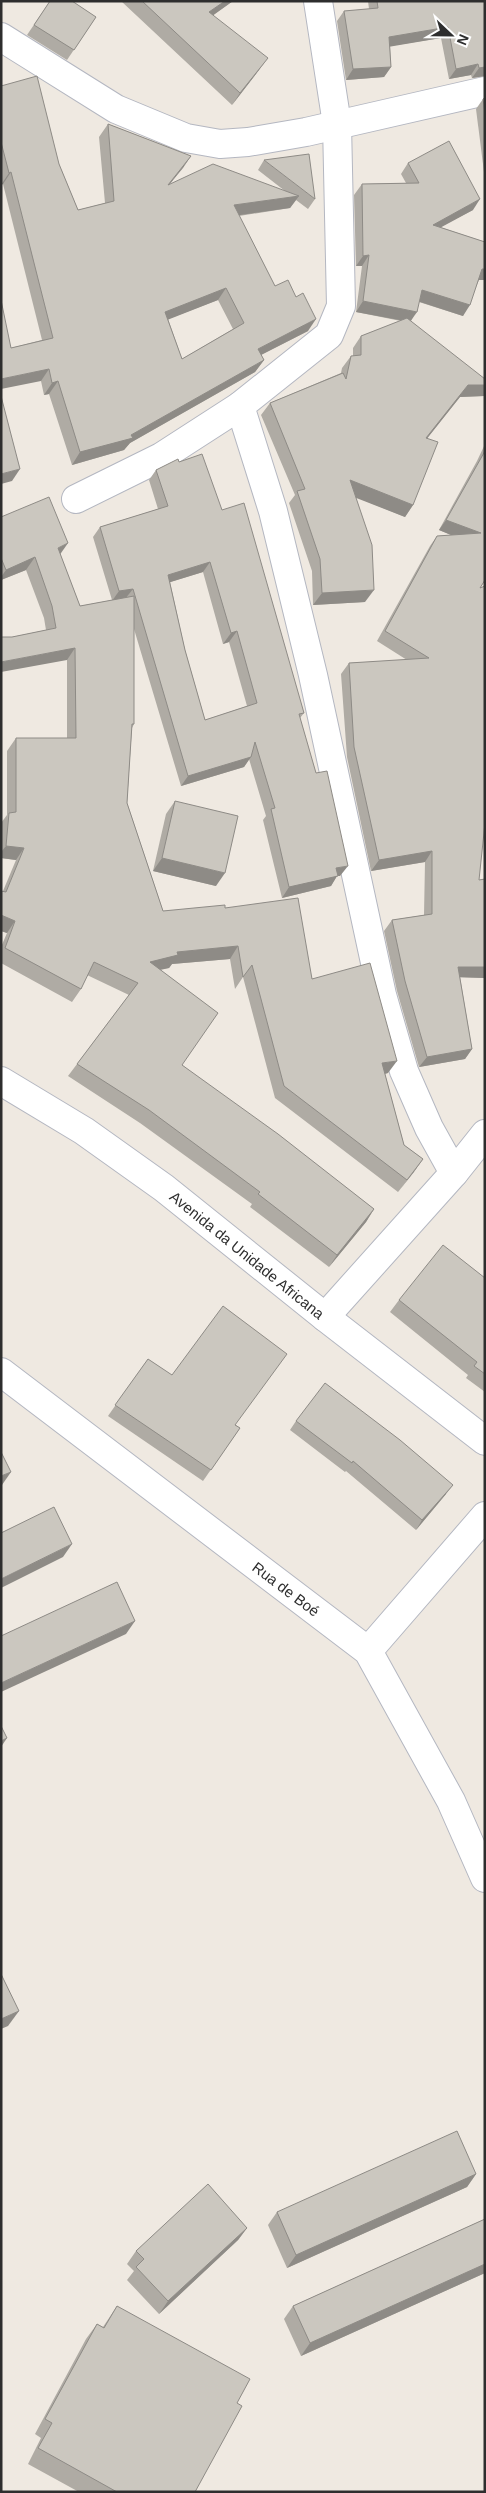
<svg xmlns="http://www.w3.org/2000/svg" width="486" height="2493" font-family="Helvetica,sans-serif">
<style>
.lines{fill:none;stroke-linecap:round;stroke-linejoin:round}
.street-casing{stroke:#b4b7c1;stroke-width:30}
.secondary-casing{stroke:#b4b7c1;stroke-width:30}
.street{stroke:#fff;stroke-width:28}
.secondary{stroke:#fff;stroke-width:28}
.wall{fill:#afaba4;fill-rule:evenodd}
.shaded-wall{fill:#8e8b86}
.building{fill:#cbc7bf;stroke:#8e8b86;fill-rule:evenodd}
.labels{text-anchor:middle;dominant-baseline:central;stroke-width:4;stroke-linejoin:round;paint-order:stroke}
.street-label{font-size:15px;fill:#2e2e2e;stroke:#fff}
</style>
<rect width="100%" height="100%" fill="#efe9e1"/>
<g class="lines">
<defs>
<g id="street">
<polyline points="318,1 337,124 341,306 329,335 240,406 273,511 313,675 382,995 404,1071 429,1128 454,1173 325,1317"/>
<polyline points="1,37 116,109 186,138 220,144 248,142 306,132 485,91"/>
<polyline points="76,499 161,457 240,406"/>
<polyline points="454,1173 485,1134"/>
<polyline points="1,1372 368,1651 451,1801 485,1878"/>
<polyline points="368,1651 485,1516"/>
</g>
<polyline id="secondary" points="1,1081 84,1131 164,1188 325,1317 485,1441"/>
</defs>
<use href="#street" class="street-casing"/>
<use href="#secondary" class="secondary-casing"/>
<use href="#street" class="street"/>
<use href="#secondary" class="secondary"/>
</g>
<g class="wall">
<polygon points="50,1 96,17 67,60 27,35"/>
<polygon points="121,1 233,1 213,15 259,70 232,105"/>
<polygon points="368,1 485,1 485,76 472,78 471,75 449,79 441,38 390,46 391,67 384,77 346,80 337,21 344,11 369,9"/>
<path d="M 1,86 L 59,164 L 78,210 L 105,203 L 99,137 L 108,124 L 191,156 L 170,184 L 285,191 L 258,170 L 264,160 L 315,199 L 308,209 L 296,200 L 290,208 L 239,216 L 275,286 L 308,331 L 261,355 L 264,360 L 255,372 L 130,443 L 124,450 L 72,465 L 49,394 L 44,395 L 41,381 L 11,348 L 42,340 L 3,184 L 1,185 ZM 218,300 L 233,329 L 182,359 L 168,319 Z"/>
<polygon points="485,98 485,180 476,109 483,99"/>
<polygon points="408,163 473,210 440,227 485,242 485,280 479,280 463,316 419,302 411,321 484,396 460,397 427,438 413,505 405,517 356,497 365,602 313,605 312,571 289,503 295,495 261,415 270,403 341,373 342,368 351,356 353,356 353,348 361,336 401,321 356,312 362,266 356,266 354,195 362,184 406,183 401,174"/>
<polygon points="485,444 485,580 480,588 479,880 485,879 485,978 460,977 472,1049 465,1059 419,1067 397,991 384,931 392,920 424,915 425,862 371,871 347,757 341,674 349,663 407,660 377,641 430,546 437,536 451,535 439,530 477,461"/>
<path d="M 179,462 L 222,510 L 304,713 L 300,718 L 340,876 L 337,876 L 331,886 L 282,898 L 263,820 L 266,816 L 249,759 L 244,767 L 181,786 L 134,629 L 134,724 L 132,728 L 127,803 L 163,911 L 225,908 L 312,979 L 388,1073 L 385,1074 L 404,1145 L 423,1159 L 398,1192 L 275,1098 L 243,977 L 235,989 L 230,959 L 172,964 L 169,968 L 161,969 L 182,1065 L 374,1209 L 366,1222 L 329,1267 L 250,1207 L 252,1204 L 140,1123 L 68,1076 L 129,995 L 87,975 L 81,989 L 72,1002 L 1,963 L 1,947 L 7,933 L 1,931 L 1,891 L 3,891 L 16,860 L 1,858 L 1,823 L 7,815 L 7,751 L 16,738 L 67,738 L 67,660 L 12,637 L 46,630 L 44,618 L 26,570 L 1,580 L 1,517 L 60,554 L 80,606 L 112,600 L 93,537 L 100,527 L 158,509 L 149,480 L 156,470 ZM 203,572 L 223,644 L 229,642 L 247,706 L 205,720 L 185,650 L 170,582 Z"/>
<polygon points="175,801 216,886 153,871 166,814"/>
<polygon points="485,1278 485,1392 466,1378 468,1375 390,1312 399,1300"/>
<polygon points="148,1359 240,1428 203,1481 108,1416"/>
<polygon points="296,1421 446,1494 416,1530 346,1471 345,1472 290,1430"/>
<polygon points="476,2174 467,2187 287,2268 268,2225 277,2212"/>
<polygon points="485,2219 485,2273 301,2356 284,2319 293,2306"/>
<polygon points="247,2228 238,2240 159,2314 127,2280 134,2271 127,2264 136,2251"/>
<polygon points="117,2306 237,2403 195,2492 79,2492 28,2464 41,2438 35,2434 86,2339 97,2324 103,2327"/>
</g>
<g class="shaded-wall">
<polygon points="225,1 233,1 201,24 209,12"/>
<polygon points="448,27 441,38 382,48 389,37"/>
<polygon points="268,58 259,70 232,105 240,93"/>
<polygon points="478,64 471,75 449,79 456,69"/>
<polygon points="391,67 384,77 346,80 353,69"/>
<polygon points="485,67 485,76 472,78 479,68"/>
<polygon points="191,156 183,168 159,197 168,185"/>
<polygon points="11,172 3,184 1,185 9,173"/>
<polygon points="299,196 290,208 226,217 234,205"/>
<polygon points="480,199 473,210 425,236 433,225"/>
<polygon points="369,255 362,266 356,266 363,256"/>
<polygon points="482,269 485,269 485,280 475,280"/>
<polygon points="226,288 218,300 157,324 165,312"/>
<polygon points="422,290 470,305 463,316 414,300"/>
<polygon points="363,301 417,312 410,322 356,312"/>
<polygon points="316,319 308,331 249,361 258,349"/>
<polygon points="264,360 255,372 130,443 124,450 72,465 80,452 131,435"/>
<polygon points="49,369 41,381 1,389 1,379"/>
<polygon points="58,381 49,394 44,395 52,383"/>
<polygon points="468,385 485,385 485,395 484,396 460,397 418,450 426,438"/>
<polygon points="20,469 12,481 1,484 1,474"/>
<polygon points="350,480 413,505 405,517 341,492"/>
<polygon points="446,520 481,533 473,544 439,530"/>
<polygon points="68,543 59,556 58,548"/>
<polygon points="35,557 26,570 1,580 1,577 6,570"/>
<polygon points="210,562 203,572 161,585 168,575"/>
<polygon points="133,589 125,599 112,601 119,591"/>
<polygon points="374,590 365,602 313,605 322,593"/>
<polygon points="237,631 229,642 223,644 231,633"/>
<polygon points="75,648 67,660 1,672 1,662"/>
<polygon points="251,757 244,767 181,786 188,776"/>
<polygon points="6,846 24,848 16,860 1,858 1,852"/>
<polygon points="432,851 425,862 371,871 379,860"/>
<polygon points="162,858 225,873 216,886 153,871"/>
<polygon points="348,866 340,876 337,876 331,886 282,898 289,887 336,868"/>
<polygon points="1,915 15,921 7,933 1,931"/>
<polygon points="238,946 230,959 172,964 169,968 142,974 150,962 177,952"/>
<polygon points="458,967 485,967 485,978 450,977"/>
<polygon points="472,1049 465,1059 419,1067 427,1057"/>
<polygon points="397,1061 388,1073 374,1076 382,1063"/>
<polygon points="423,1159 414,1172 398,1192 407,1180"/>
<polygon points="374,1209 366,1222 329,1267 337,1255"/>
<polygon points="11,1472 2,1485 1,1485 1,1476"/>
<polygon points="453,1485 446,1494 416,1530 422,1520"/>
<polygon points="72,1544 63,1557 1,1588 1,1579"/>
<polygon points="135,1621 126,1634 1,1692 1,1683"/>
<polygon points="7,1738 1,1747 1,1741"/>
<polygon points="19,2011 8,2026 1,2029 1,2019"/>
<polygon points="476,2174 467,2187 287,2268 296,2255"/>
<polygon points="247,2228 238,2240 159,2314 168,2301"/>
<polygon points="485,2264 485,2273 301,2356 310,2343"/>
</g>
<g class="building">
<polygon points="50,1 72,1 96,17 74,50 34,25"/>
<polygon points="142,1 225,1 209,12 268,58 240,93"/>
<polygon points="377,1 485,1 485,67 479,68 478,64 456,69 448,27 389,37 391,67 353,69 344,11 378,8"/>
<path d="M 37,76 L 59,164 L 78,210 L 114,201 L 108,124 L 191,156 L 168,185 L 213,164 L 299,196 L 234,205 L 275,286 L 288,280 L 296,297 L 303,293 L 316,319 L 258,349 L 264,360 L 131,435 L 133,438 L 80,452 L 58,381 L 52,383 L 49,369 L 1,379 L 1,300 L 11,348 L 53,338 L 11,172 L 9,173 L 1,142 L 1,86 ZM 226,288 L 244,323 L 182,359 L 165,312 Z"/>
<polygon points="485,98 485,113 483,99"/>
<polygon points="449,141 480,199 433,225 485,242 485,269 482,269 470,305 422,290 417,312 363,301 369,255 363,256 362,184 419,183 408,163"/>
<polygon points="309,154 315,199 264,160"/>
<polygon points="407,318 485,379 485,385 468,385 426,438 438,442 413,505 350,480 372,545 374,590 322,593 320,559 297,491 305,489 270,403 343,373 346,379 351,356 361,355 361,336"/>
<polygon points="1,396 20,469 1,474"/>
<polygon points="485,451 485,580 480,588 485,586 485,823 479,880 485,879 485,967 458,967 472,1049 427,1057 405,981 392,920 432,914 432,851 379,860 354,747 349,663 429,658 385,631 437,536 481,533 446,520"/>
<path d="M 202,454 L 222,510 L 244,503 L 304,713 L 299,714 L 316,773 L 327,771 L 348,866 L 336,868 L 338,876 L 289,887 L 271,809 L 275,808 L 255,742 L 251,757 L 188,776 L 133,589 L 119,591 L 100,527 L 168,506 L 156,470 L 178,459 L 179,462 ZM 210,562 L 231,633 L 237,631 L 257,703 L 205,720 L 185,650 L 168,575 Z"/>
<polygon points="49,497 68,543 58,548 80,606 134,596 134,724 132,724 127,803 163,911 225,905 225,908 298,898 312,979 370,963 397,1061 382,1063 404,1145 423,1159 407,1180 284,1086 252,965 243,977 238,946 177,952 178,955 150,962 218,1013 182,1065 278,1134 374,1209 337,1255 258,1194 260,1192 149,1110 77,1064 138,983 94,962 81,989 5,948 15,921 1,915 1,891 6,892 24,848 6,846 9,813 16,812 16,738 76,738 75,648 1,662 1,637 12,637 56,628 52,606 35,557 6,570 1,558 1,517"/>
<polygon points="175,801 238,816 225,873 162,858"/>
<polygon points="443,1245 485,1278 485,1374 474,1366 477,1362 399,1300"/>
<polygon points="223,1306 287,1354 235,1425 240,1428 211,1470 115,1405 148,1359 172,1375"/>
<polygon points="325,1383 400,1440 453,1485 422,1520 353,1461 352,1463 296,1421"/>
<polygon points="1,1452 11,1472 1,1476"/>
<polygon points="54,1507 72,1544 1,1579 1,1533"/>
<polygon points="117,1582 135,1621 1,1683 1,1636"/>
<polygon points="1,1726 7,1738 1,1741"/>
<polygon points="1,1974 19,2011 1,2019"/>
<polygon points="457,2131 476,2174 296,2255 277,2212"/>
<polygon points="208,2184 247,2228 168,2301 136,2267 144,2259 136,2251"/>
<polygon points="485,2219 485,2264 310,2343 293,2306"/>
<polygon points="117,2306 250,2379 237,2403 242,2406 195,2492 117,2492 38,2448 52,2423 45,2419 97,2324 104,2328"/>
</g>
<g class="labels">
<g class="street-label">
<text transform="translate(247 1255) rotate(39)">Avenida da Unidade Africana</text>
<text transform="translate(286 1589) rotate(37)">Rua de Boé</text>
</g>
</g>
<rect width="486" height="2493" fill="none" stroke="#2e2e2e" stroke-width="5"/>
<g transform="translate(451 35) rotate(112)" stroke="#ffffff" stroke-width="4" paint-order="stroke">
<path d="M0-4L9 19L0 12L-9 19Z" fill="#2e2e2e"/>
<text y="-8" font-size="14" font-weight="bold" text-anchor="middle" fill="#2e2e2e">N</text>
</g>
</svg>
